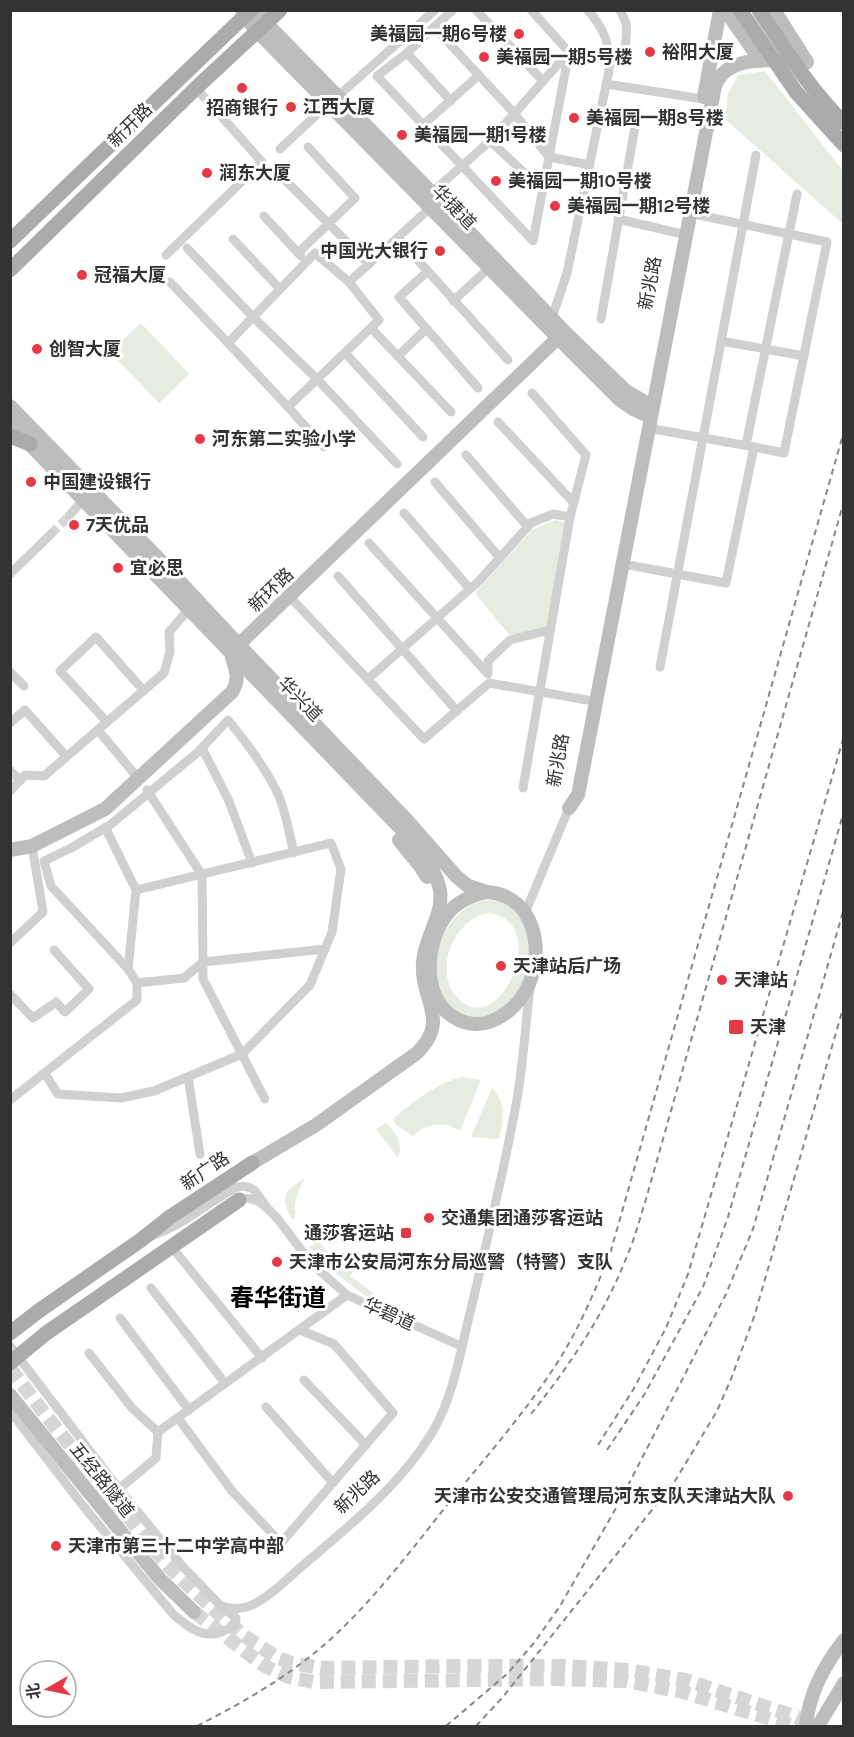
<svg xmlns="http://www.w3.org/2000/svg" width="854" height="1737" font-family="Karla,'Noto Sans SC',sans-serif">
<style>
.green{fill:#e6ecdf;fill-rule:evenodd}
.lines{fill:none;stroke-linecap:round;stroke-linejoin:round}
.street-tunnel{stroke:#d6d6d6;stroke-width:9;stroke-dasharray:9 4.5;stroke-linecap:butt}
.secondary-tunnel{stroke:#d6d6d6;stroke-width:14;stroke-dasharray:14 7;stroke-linecap:butt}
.street{stroke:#d0d0d0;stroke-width:9}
.secondary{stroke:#bdbdbd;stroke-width:14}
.primary{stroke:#ababab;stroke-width:15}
.rail{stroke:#888;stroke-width:2;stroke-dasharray:6 4.5;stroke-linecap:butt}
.poi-dot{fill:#e63946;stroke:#fff;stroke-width:2}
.labels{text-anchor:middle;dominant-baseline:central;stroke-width:6;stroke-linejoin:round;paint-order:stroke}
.poi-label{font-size:18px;font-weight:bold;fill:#333;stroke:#fff;text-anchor:start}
.street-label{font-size:18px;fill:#333;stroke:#fff}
.district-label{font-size:24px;font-weight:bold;fill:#000;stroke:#fff}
</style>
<rect width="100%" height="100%" fill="#fff"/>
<g class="green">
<polygon points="765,71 843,171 843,224 725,119 728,94 738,75"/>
<polygon points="141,323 189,374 159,403 110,352"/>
<polygon points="555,520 571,524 551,627 510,636 475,593 532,530"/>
<path d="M 491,900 C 552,907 534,1009 481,1017 C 478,1018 475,1019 472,1019 C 468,1018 463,1015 459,1013 C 412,988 440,902 491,900 ZM 489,913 C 554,922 498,1044 457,997 C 432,969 455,918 489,913 Z"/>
<path d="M 463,1077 L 481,1080 L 460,1130 C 455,1129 451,1126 446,1125 C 434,1123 422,1127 413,1136 L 396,1125 L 393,1119 C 409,1104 442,1080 463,1077 Z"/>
<path d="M 492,1088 C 507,1105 503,1119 499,1139 L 471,1137 Z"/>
<path d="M 386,1123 C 396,1133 404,1144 398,1158 L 376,1129 Z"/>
<path d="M 305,1178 C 300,1186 297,1195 295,1204 C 295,1211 296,1214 293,1220 C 279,1199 284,1190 305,1178 Z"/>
<polygon points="319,1241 326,1251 353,1271 350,1276 376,1295 372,1297 364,1295 324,1264 309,1247"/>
</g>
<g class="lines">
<polyline class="street-tunnel" points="51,534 69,516"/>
<g class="secondary-tunnel">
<polyline points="10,1368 44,1413 167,1565 210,1606 243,1635 276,1657 291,1663 321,1668 450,1666 564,1666 629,1670 685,1680 794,1716 816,1726"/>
<polyline points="194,1612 263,1665 288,1677 314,1682 558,1679 626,1681 683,1692 793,1726"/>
</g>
<g class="street">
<polyline points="453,10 434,27 514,113 549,157 590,165"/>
<polyline points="476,10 543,81"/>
<polyline points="531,10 569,52"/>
<polyline points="434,27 407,53 377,76 533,241 569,52"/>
<polyline points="407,53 451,101"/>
<path d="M 609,62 C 612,62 616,63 619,61 C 626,58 627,31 626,24 C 625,19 622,15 620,10"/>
<polyline points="606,84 703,99"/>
<polyline points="338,96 435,10"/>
<polyline points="423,125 479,75"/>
<polyline points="490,141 543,190"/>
<polyline points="280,149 328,104"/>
<polyline points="277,172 369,264"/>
<polyline points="429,195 490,141 568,53"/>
<polyline points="689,213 827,242 784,453 754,447"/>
<polyline points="264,216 301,256"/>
<polyline points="618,219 678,233"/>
<polyline points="398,238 508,360"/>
<polyline points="233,239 280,289"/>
<polyline points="187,248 253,317 317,379 397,464"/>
<polyline points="298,253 355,198 308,147"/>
<polyline points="166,255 262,162 196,88"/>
<polyline points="427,272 399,297 478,388"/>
<polyline points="170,282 228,343"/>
<polyline points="349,282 315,253 228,343 288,407 379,320 349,282 430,208"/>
<polyline points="453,301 489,268"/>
<path d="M 552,318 L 567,273 L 609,71 C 610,44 605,30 588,10"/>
<polyline points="601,319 638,110"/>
<polyline points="371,328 451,412"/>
<polyline points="721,341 804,356"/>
<polyline points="345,353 423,437"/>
<polyline points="398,356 426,329"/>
<polyline points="288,407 324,447"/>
<polyline points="498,422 574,503"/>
<polyline points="746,445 797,194"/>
<polyline points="466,455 528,527"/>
<polyline points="435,482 500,558"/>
<polyline points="404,513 470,589"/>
<polyline points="69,516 83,500"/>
<polyline points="369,543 488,674"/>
<polyline points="623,564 726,583 754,447 648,428"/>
<polyline points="10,574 51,534"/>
<polyline points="338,576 457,711"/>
<polyline points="290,597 424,739 489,683 587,700"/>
<polyline points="660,667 756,155"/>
<polyline points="10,672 24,686"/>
<polyline points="488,673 488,661 510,640 550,630"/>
<polyline points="368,679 479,581 531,523 553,514 570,517"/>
<polyline points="107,722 60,671 96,637 144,691"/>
<polyline points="10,723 25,710 66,756"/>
<polyline points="98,730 138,778"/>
<polyline points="202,748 229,801 252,863"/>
<polyline points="10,770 20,781"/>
<polyline points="523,788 570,517 586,455 532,393"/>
<polyline points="10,791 25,775 44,776 164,673 170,652 169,632 189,609"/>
<polyline points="105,827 136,890 128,969"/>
<polyline points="525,913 569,808"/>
<polyline points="10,943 43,912 32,846"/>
<path d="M 137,983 L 128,969 L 51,886 L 44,861 L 71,848 L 110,825 L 198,752 L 228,720 C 247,743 265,767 278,794 C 286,812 289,833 294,853"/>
<polyline points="10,994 33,1018 56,1002 65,1012 89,989 54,950"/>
<polyline points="45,1074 58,1094 121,1098 154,1091 242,1054 310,985 332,932 341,869 331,843 136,890"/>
<polyline points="188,1077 200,1154"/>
<polyline points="265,1099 203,979 203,962 325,949"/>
<polyline points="10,1100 137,1000 137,983 184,978 203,962 202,875 147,790"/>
<polyline points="239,1200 247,1198 258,1201 266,1207 277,1218 312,1264 347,1295 461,1346"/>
<path d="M 151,1236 C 183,1226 208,1202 237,1187 C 254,1184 256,1192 265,1205"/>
<polyline points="171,1246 262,1358"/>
<polyline points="151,1288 225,1383"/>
<polyline points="120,1318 189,1410"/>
<path d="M 10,1346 L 119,1489 L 184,1568 L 220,1605 L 236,1618 L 236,1621 C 233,1627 227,1630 221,1632 C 202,1639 187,1626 173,1614 L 84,1507 L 10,1411"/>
<polyline points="89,1353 132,1408 158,1432"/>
<polyline points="304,1380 366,1445"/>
<polyline points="266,1407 333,1483"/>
<polyline points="178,1418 232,1491 281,1543 393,1413 334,1344 300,1330"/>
<polyline points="119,1489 156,1458 158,1432 347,1295"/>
<path d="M 220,1605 C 250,1620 280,1585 301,1567 C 348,1527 401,1485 433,1431 C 455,1393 461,1347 472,1305 C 487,1240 503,1175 515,1110 C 523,1070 525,1028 530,988"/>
</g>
<g class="secondary">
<polyline points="242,10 244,16 257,31 559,339 620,400 633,409 650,417"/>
<polyline points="256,10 266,23 432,193 565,332 626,391 645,402 653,404"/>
<polyline points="725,10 760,60"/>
<polyline points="774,10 807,62"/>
<polyline points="704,97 720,10"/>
<polyline points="10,406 158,558 239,645 404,817 456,876 468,886 487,892"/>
<path d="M 10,424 L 400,828 C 416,847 435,865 440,890 C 444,915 424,938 423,962 C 420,1000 451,1020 417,1053 L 316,1125 L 252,1163"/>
<polyline points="233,650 563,333"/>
<path d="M 569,808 L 578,795 L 597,697 L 715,86 C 728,52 778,61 807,62"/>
<polyline points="399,840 420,866 427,877"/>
<path d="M 10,850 L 32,846 L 105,809 L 232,692 C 240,680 236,670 232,658"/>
<path d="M 487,892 C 533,895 545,947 529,984 C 516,1013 482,1037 452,1016 C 420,995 426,939 448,913 C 458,901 473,895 487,892 Z"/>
<polyline points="10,1395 140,1555 160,1579 194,1612"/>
<path d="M 806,1726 C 809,1693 824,1666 844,1640"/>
<polyline points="818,1726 844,1683"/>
</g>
<g class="primary">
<polyline points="740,10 796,92 844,145"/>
<path d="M 759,10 C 785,49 810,90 844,123"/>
<polyline points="10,241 251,10"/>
<polyline points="10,270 196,88 280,10"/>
<polyline points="10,436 30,444"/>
<polyline points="10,1333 40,1310 141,1240 170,1217 252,1163"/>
<polyline points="10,1363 45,1334 239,1200"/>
</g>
<g class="rail">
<path d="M 531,1414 C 570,1365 604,1315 627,1256 C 635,1238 640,1218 646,1199 L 844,501"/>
<polyline points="598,1445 633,1390 666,1328 688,1274 844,736"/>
<polyline points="607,1450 644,1395 703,1287 728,1217 844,811"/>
<path d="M 197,1726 C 242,1703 286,1678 324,1645 C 369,1606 410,1552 447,1505 C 485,1458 526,1412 559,1360 C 580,1327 595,1290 610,1254 L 844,431"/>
<polyline points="446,1726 507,1674 534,1643 560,1606 619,1503 726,1294 753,1229 844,908"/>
<polyline points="476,1726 502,1698 675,1481 717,1411 731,1379 755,1314 844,1005"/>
</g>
</g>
<g class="poi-dot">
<circle cx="519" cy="34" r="6"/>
<circle cx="650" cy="52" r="6"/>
<circle cx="484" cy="57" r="6"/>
<circle cx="242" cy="88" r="6"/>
<circle cx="291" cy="107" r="6"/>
<circle cx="574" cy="118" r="6"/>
<circle cx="402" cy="135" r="6"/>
<circle cx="207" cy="173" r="6"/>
<circle cx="496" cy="181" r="6"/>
<circle cx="555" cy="206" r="6"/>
<circle cx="440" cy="251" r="6"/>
<circle cx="82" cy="275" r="6"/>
<circle cx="37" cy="349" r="6"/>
<circle cx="200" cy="439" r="6"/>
<circle cx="31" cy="482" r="6"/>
<circle cx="74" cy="525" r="6"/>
<circle cx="118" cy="568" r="6"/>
<circle cx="501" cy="966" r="6"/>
<circle cx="722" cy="980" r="6"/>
<rect x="728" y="1019" width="16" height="16" rx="3"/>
<circle cx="429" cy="1218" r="6"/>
<rect x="400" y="1227" width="12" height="12" rx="3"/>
<circle cx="277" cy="1262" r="6"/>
<circle cx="788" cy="1496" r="6"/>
<circle cx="56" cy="1546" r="6"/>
</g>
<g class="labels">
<g class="poi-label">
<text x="507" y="34" text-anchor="end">美福园一期6号楼</text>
<text x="662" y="52">裕阳大厦</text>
<text x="496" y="57">美福园一期5号楼</text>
<text x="303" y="107">江西大厦</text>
<text x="242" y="108" text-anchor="middle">招商银行</text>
<text x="586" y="118">美福园一期8号楼</text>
<text x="414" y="135">美福园一期1号楼</text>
<text x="219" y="173">润东大厦</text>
<text x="508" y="181">美福园一期10号楼</text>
<text x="567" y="206">美福园一期12号楼</text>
<text x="428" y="251" text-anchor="end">中国光大银行</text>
<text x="94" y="275">冠福大厦</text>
<text x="49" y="349">创智大厦</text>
<text x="212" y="439">河东第二实验小学</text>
<text x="43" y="482">中国建设银行</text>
<text x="86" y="525">7天优品</text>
<text x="130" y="568">宜必思</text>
<text x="513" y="966">天津站后广场</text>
<text x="734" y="980">天津站</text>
<text x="750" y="1027">天津</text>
<text x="441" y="1218">交通集团通莎客运站</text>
<text x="394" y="1233" text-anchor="end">通莎客运站</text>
<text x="289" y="1262">天津市公安局河东分局巡警（特警）支队</text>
<text x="776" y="1496" text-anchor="end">天津市公安交通管理局河东支队天津站大队</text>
<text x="68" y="1546">天津市第三十二中学高中部</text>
</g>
<g class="street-label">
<text transform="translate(130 125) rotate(-45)">新开路</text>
<text transform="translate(454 207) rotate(46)">华捷道</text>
<text transform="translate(650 283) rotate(-79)">新兆路</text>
<text transform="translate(271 590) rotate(-44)">新环路</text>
<text transform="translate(300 699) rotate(46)">华兴道</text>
<text transform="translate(558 760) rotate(-80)">新兆路</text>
<text transform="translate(205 1171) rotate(-34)">新广路</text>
<text transform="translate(389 1314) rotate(24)">华碧道</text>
<text transform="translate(102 1480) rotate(51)">五经路隧道</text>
<text transform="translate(357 1492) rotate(-43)">新兆路</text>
</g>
<g class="district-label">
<text x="278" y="1298">春华街道</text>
</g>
</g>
<rect width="854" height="1737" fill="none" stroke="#333333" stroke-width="24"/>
<g transform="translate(48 1689) rotate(261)"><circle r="28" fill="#ffffff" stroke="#adadad" stroke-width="1.5"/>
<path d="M0-4.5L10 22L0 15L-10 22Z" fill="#e63946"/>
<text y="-9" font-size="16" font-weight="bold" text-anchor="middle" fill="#333333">北</text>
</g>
</svg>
